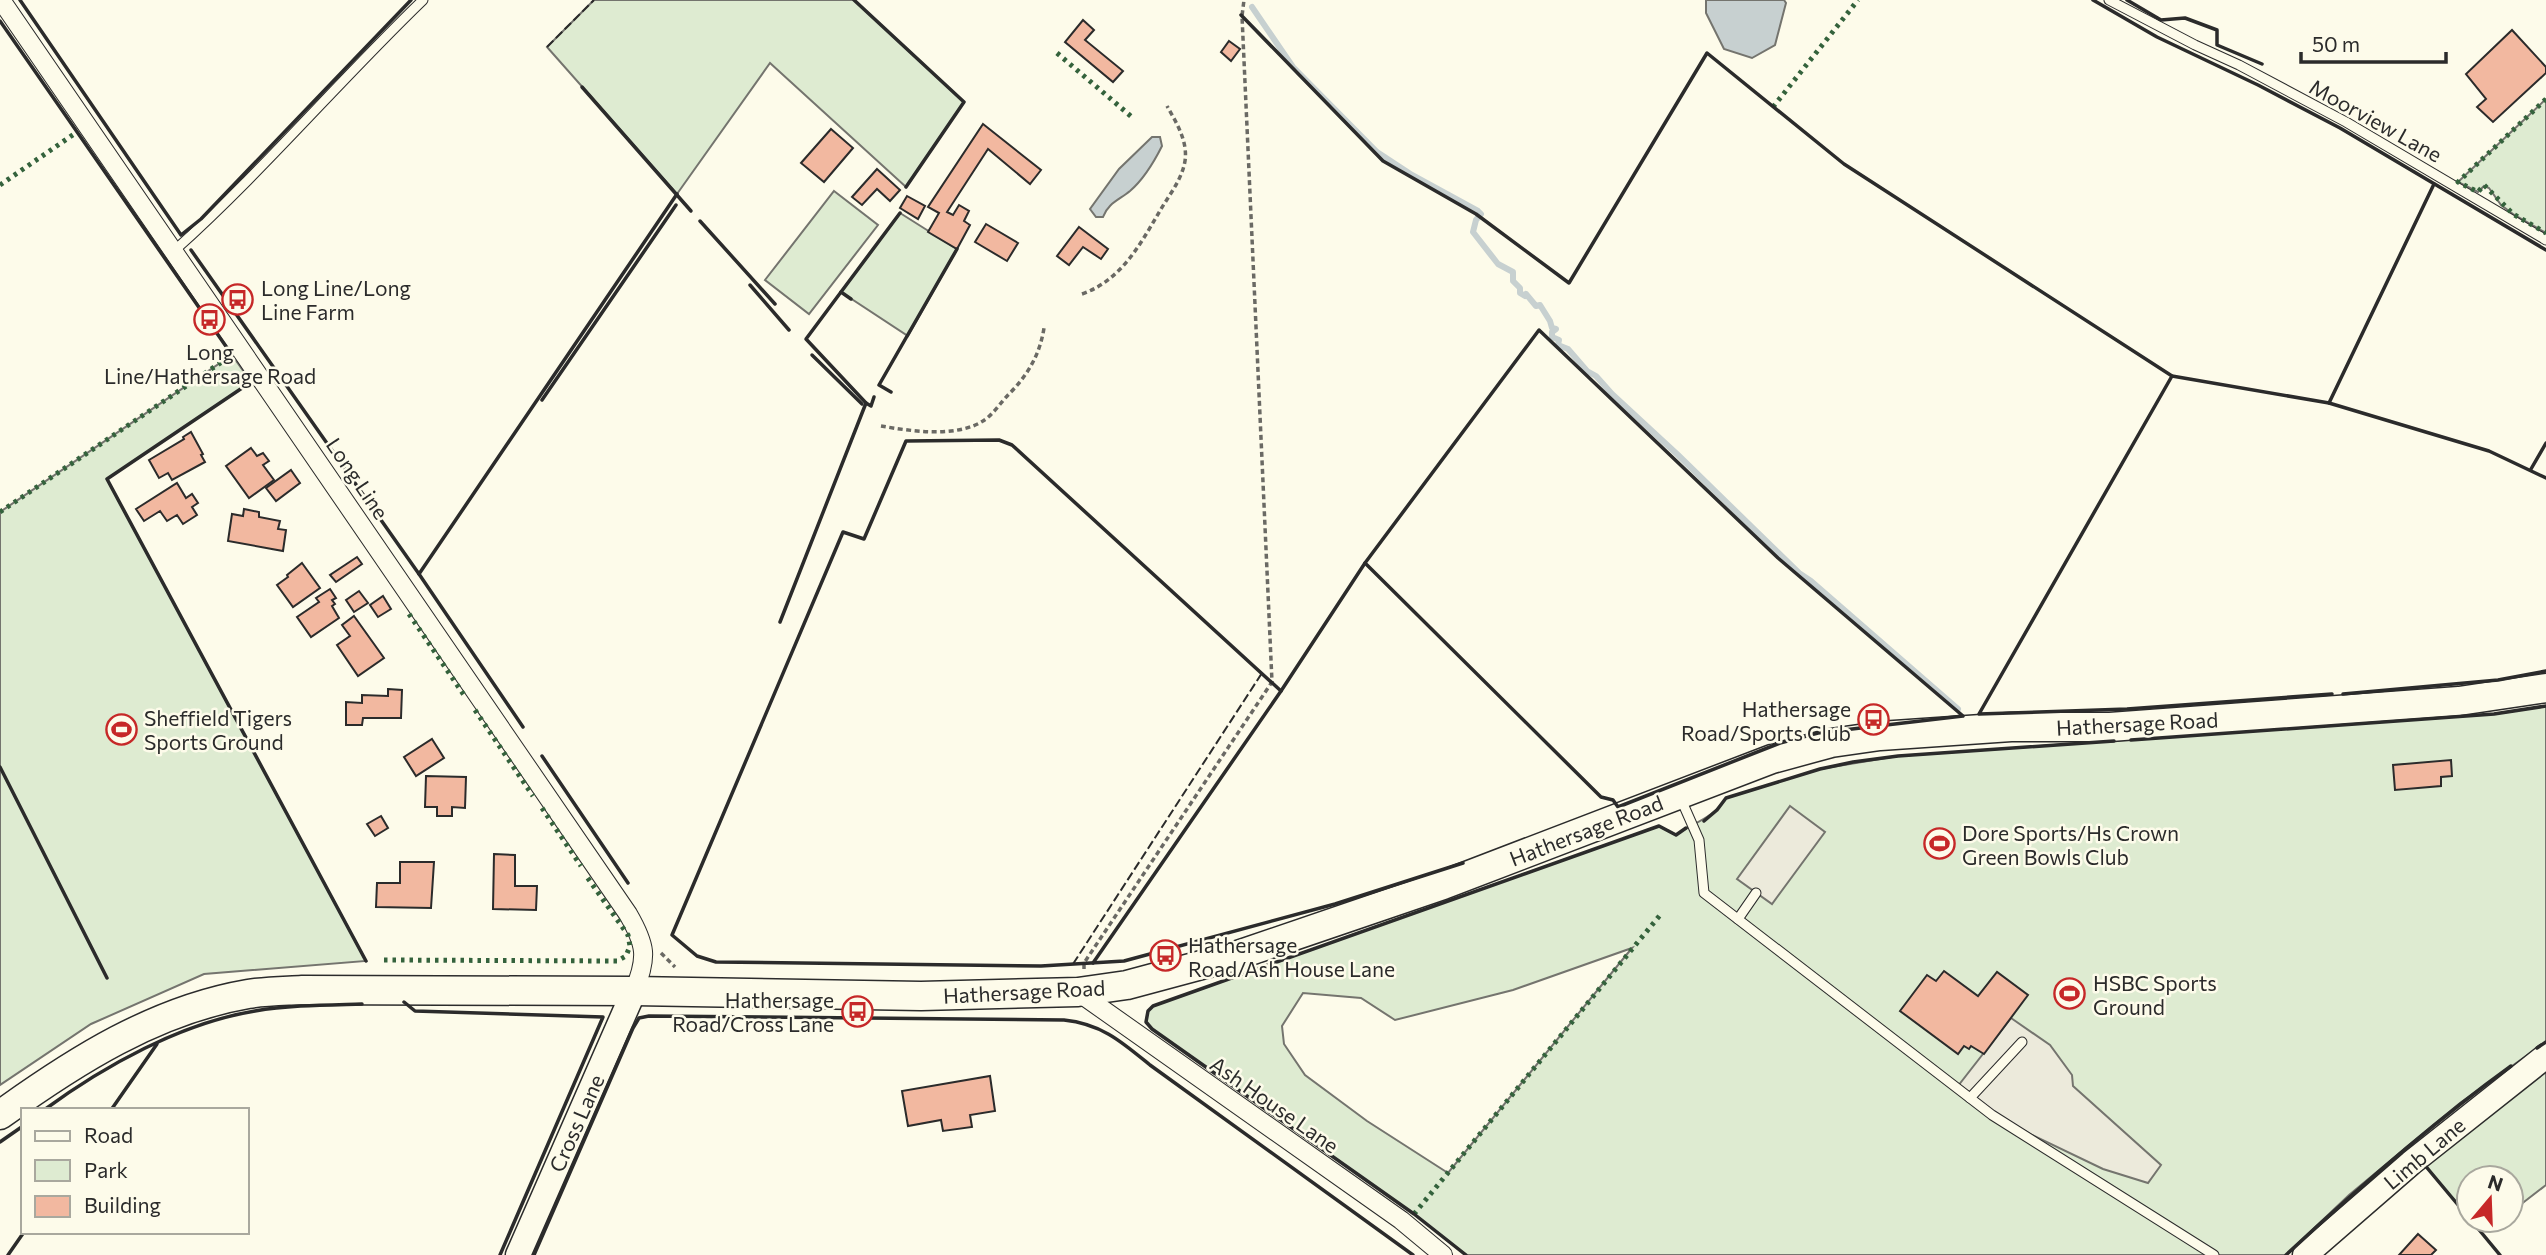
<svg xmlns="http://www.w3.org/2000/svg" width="2546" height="1255" font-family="Commissioner,sans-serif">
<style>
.green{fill:#deebd1;stroke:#74746e;stroke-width:2;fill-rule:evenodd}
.parking{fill:#eceadb;stroke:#74746e;stroke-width:2}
.water{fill:#c7d0d0;stroke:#74746e;stroke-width:2}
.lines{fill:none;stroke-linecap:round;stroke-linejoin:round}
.stream{stroke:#c7d0d0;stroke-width:6}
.building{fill:#f2b8a0;stroke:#2b2b2b;stroke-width:2}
.lane-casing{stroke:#2b2b2b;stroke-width:11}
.street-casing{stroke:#2b2b2b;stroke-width:20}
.secondary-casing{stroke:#2b2b2b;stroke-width:27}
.primary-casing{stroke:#2b2b2b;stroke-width:31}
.path{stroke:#6a6964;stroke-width:3.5;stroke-dasharray:5 3.5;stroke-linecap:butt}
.lane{stroke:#fdfbea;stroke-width:9}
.street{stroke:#fdfbea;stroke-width:18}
.secondary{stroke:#fdfbea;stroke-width:24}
.primary{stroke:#fdfbea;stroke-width:28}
.hedge{stroke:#34623c;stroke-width:5;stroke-dasharray:3.5 5;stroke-linecap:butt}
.fence{stroke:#2b2b2b;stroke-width:2;stroke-dasharray:9 3.5;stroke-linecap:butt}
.wall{stroke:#2b2b2b;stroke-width:3.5}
.labels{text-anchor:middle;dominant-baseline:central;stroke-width:5;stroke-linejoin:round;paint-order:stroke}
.street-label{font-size:21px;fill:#2b2b2b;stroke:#fdfbea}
.poi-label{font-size:21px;fill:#2b2b2b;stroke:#fdfbea;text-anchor:start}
</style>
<rect width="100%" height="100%" fill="#fdfbea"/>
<g class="green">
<polygon points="594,0 854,0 964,102 906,187 770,63 677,194 547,47"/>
<polygon points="2546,99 2546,233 2513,214 2501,205 2489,188 2484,186 2478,192 2458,182"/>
<polygon points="834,191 878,225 809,314 765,280"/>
<polygon points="900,213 957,249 908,336 841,292"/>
<polygon points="232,355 251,382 107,479 366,961 204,974 91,1024 0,1085 0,512"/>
<path d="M 2546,706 L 2546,1042 L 2460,1103 L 2349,1195 L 2286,1255 L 1466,1255 L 1414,1214 L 1152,1029 L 1146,1022 L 1148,1011 L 1153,1006 L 1659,826 L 1676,835 C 1696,821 1711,820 1726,798 L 1820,769 L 1898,756 L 2494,714 ZM 1632,948 L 1448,1173 L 1367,1121 L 1305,1075 L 1284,1044 L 1282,1026 L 1303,993 L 1361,998 L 1395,1020 L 1513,990 Z"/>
<polygon points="2546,1068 2546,1185 2511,1212 2511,1178 2469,1178 2469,1218 2423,1163"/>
</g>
<g class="parking">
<polygon points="1790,806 1825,832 1772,904 1737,879"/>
<polygon points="2011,1018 2050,1045 2072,1075 2073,1086 2161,1165 2148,1183 2103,1169 2032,1135 1998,1115 1958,1086"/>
</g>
<g class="water">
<polygon points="1706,0 1784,0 1786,3 1775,45 1752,58 1724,49 1706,13"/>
<path d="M 1152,137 L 1160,137 L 1162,146 C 1154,162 1144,179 1130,191 C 1119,200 1108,203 1103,217 L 1096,217 L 1090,209 L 1119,169 Z"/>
</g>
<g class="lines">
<polyline class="stream" points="1252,7 1293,67 1377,152 1412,175 1478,211 1481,214 1476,220 1473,232 1498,264 1513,272 1513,281 1520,288 1520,293 1525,296 1526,294 1536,306 1540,305 1550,321 1552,328 1556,329 1552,332 1552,337 1559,340 1558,345 1568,349 1587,371 1596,376 1612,394 1678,455 1799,573 1811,581 1958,709"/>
</g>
<g class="building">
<polygon points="1083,20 1094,30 1085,40 1123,71 1113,82 1065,42"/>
<polygon points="2512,30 2546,67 2546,73 2493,122 2477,107 2486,99 2466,74"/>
<polygon points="1229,41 1240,49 1231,61 1221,52"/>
<polygon points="983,124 1041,170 1030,184 988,149 947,212 953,215 959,205 969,211 964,221 970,225 957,249 928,232 939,213 928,207"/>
<polygon points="831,129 853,148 824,182 801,163"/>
<polygon points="877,169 900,190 890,201 877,189 862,205 852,197"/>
<polygon points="907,196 925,206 918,219 900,208"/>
<polygon points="986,224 1018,243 1007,261 975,242"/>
<polygon points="1079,227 1108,249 1101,259 1083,247 1069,265 1057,256"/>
<polygon points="191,432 203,454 201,455 205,462 172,480 168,473 159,478 149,460 184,439 183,437"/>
<polygon points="251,448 257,456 263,453 269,461 263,465 274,480 249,498 226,466"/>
<polygon points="291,470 300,483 276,501 266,488"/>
<polygon points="177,483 186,498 192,494 198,503 192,507 197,515 183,524 177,515 167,521 160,511 144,521 136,509"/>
<polygon points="244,509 259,512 259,517 280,521 278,529 286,530 283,551 228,541 232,514 243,516"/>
<polygon points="357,557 362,564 336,582 330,575"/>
<polygon points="302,563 320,588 293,607 277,585 288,577 287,575"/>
<polygon points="330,589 336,598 332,600 335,604 332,606 339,618 311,637 297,617 319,602 316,598"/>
<polygon points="359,591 368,603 354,612 346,600"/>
<polygon points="383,596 391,609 378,617 370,605"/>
<polygon points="354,616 384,658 358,676 337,645 350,636 342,625"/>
<polygon points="388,689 402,690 401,718 363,718 362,725 346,725 346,702 362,703 362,695 388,696"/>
<polygon points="432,739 444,758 416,776 404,757"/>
<polygon points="2451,760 2452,776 2441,777 2441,786 2395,790 2393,765"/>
<polygon points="426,776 466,777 465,808 452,807 452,816 437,816 437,807 425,807"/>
<polygon points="381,816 388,828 375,836 367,824"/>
<polygon points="494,854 515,855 515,886 537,886 536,910 493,909"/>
<polygon points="400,862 434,862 431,908 376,907 377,883 400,883"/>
<polygon points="1944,971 1978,996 1997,972 2028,995 1984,1054 1971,1046 1969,1049 1964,1046 1958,1054 1900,1011 1927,975 1936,981"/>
<polygon points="990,1076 995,1111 970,1115 972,1127 943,1131 941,1120 908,1126 902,1091"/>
<polygon points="2418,1234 2436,1250 2431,1255 2399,1255"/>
</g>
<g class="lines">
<defs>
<g id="lane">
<polyline points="2109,0 2195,45 2239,65 2346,122 2546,240"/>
<path d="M 175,250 C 262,172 338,82 423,0"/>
<polyline points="1680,797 1699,840 1704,893 1992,1115 2214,1255"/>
<polyline points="1738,919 1756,893"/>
<polyline points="1970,1098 2022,1042"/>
</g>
<g id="street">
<path d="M 1,0 L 628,914 C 646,945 648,957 634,991"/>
<polyline points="1078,992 1401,1220 1443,1255"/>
</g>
<g id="secondary">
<polyline points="518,1255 634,991"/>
<polyline points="2305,1255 2411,1163 2546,1056"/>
</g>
<path id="primary" d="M 0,1115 C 75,1061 155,1010 248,994 C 266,991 284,991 302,990 L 634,991 L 921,996 L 1078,992 L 1127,985 L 1235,956 L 1443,885 L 1772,759 L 1831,743 L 1880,736 L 2011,727 L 2110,727 L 2459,701 L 2546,688"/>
</defs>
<use href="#lane" class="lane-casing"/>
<use href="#street" class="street-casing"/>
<use href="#secondary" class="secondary-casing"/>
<use href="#primary" class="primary-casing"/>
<g class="path">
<path d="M 1082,294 C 1122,280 1141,243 1161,209 C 1170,194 1182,179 1185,161 C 1188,141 1176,122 1167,106"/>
<path d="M 881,426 C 910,431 956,438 983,421 C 993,415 1001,402 1009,394 C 1028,375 1040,354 1044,328"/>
<polyline points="661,953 675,967"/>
<polyline points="1084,969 1084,963 1272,682 1242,16 1244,0"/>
</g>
<use href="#lane" class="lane"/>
<use href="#street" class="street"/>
<use href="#secondary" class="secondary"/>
<use href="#primary" class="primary"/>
<g class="hedge">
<polyline points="1057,53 1133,118"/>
<polyline points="2546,99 2458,182 2478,192 2484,185 2513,214 2546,233"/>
<polyline points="1773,107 1858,0"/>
<polyline points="0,185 77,132"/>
<polyline points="0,512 232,355"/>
<polyline points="409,614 466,698"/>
<polyline points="475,710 533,796"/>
<polyline points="542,808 581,866"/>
<polyline points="384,960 617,961 626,956 630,946 628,935 587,877"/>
<polyline points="1414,1214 1661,914"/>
</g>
<g class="fence">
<polyline points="547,47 594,0"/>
<polyline points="1073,964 1262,673"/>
</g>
<g class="wall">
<polyline points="20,0 181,235 201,219 411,0"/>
<polyline points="854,0 964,102 906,187"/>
<polyline points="2093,0 2157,37 2258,85 2340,128 2546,250"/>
<polyline points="2127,0 2161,20 2185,18 2217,30 2217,45 2262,64"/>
<polyline points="1241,15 1383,161 1476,214 1569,283 1707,53 1844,164 2172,376 2329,403 2489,451 2546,478"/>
<polyline points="0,21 232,355"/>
<polyline points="582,87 691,211"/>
<polyline points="700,221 775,304"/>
<polyline points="191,250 419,574 523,727"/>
<polyline points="750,285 789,330"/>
<polyline points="841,292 806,339 866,403"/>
<polyline points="851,299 841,292 900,213"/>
<polygon points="1539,330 1778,558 1963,716 1818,733 1780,743 1618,807 1613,800 1601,797 1365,563"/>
<polyline points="812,355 862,404"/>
<polyline points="2172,376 1979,714 2127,709 2332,694"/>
<polyline points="251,382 107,479 366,961"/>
<polyline points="891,392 879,385 957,249"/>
<polyline points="542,400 676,205"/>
<polyline points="2329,403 2434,184"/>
<polyline points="2531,469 2546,443"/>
<polyline points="419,574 677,194"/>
<polyline points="780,622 866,403 871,406 874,397"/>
<polyline points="1281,691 1012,445 999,440 906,441 864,539 843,532 672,935 697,956 716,962 1041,966 1124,961 1335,904 1463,863"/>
<polyline points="2343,694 2498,680 2546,671"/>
<polyline points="2131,740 2494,714 2546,706"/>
<polyline points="542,756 628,883"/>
<polyline points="0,767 107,978"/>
<polyline points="1704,821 1717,810 1726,798 1820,769 1853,762 1898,756 2114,741"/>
<polyline points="1093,963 1281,691 1365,563"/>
<polyline points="404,1002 415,1011 603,1017 500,1255"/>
<polyline points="2537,1048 2546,1042"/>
<path d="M 44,1110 C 104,1066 181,1023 255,1011 C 290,1005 327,1005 362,1004"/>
<polyline points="111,1110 157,1044"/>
<polyline points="0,1142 23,1126"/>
<polyline points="2423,1163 2469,1218"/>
<polyline points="2471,1220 2500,1255"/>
<polyline points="8,1255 24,1232"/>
<path d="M 534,1255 L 633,1028 L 639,1018 L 649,1016 L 1064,1020 C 1102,1024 1122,1042 1150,1065 L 1413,1255"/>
<polyline points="1466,1255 1414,1214 1152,1029 1146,1022 1148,1011 1153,1006 1659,826 1676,835 1686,828"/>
<path d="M 2286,1255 C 2358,1188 2432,1123 2511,1066"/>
</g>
</g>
<defs>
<symbol id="bus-ring" viewBox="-11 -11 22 22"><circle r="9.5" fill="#fdfbea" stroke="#c62828" stroke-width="1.5"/><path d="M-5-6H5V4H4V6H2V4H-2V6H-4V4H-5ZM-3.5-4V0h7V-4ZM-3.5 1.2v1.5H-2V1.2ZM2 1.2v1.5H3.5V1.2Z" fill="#c62828"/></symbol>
<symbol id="stadium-ring" viewBox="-11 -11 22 22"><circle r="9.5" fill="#fdfbea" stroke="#c62828" stroke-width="1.5"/><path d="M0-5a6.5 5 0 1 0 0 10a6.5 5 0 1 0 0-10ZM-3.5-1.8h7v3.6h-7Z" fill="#c62828"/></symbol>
</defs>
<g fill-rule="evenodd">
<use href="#bus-ring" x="220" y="282" width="35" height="35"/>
<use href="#bus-ring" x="192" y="302" width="35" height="35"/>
<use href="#bus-ring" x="1856" y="702" width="35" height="35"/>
<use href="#stadium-ring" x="104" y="712" width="35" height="35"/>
<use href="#stadium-ring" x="1922" y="826" width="35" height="35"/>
<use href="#bus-ring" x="1148" y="938" width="35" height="35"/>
<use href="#stadium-ring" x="2052" y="976" width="35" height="35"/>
<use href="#bus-ring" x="840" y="994" width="35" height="35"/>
</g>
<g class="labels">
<g class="street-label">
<text transform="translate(2376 120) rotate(29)">Moorview Lane</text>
<text transform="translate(358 478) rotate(56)">Long Line</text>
<text transform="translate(2137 723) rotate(-3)">Hathersage Road</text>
<text transform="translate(1586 830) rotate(-21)">Hathersage Road</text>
<text transform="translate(1024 991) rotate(-3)">Hathersage Road</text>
<text transform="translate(1275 1104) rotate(35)">Ash House Lane</text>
<text transform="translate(576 1123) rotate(-66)">Cross Lane</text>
<text transform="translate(2424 1153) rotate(-40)">Limb Lane</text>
</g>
<g class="poi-label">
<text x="261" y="287">Long Line/Long<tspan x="261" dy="24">Line Farm</tspan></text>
<text x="210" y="351" text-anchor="middle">Long<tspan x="210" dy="24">Line/Hathersage Road</tspan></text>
<text x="1851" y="708" text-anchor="end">Hathersage<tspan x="1851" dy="24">Road/Sports Club</tspan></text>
<text x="144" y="717">Sheffield Tigers<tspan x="144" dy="24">Sports Ground</tspan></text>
<text x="1962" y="832">Dore Sports/Hs Crown<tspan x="1962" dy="24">Green Bowls Club</tspan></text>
<text x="1188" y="944">Hathersage<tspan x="1188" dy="24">Road/Ash House Lane</tspan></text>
<text x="2093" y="982">HSBC Sports<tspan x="2093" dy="24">Ground</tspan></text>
<text x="834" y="999" text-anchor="end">Hathersage<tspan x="834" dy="24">Road/Cross Lane</tspan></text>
</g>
</g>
<rect x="21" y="1108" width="228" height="126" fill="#fdfbea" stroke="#a9a89e" stroke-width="2"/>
<rect x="35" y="1131" width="35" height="10" fill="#fdfbea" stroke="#a9a89e" stroke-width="2"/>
<text x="84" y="1143" font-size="21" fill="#2b2b2b">Road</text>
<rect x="35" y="1160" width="35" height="21" fill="#deebd1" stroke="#a9a89e" stroke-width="2"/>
<text x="84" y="1178" font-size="21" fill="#2b2b2b">Park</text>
<rect x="35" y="1196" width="35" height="21" fill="#f2b8a0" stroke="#a9a89e" stroke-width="2"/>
<text x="84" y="1213" font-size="21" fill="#2b2b2b">Building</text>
<g transform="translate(2490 1199) rotate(19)"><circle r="33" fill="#fdfbea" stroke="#a9a89e" stroke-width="2"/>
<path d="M0-5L12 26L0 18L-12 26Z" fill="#c62828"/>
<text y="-10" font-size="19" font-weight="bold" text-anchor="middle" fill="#2b2b2b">N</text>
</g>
<path d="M2301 52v10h145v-10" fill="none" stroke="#2b2b2b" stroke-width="3.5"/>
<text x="2312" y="52" font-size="21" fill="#2b2b2b" stroke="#fdfbea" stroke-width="5" paint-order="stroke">50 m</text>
</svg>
